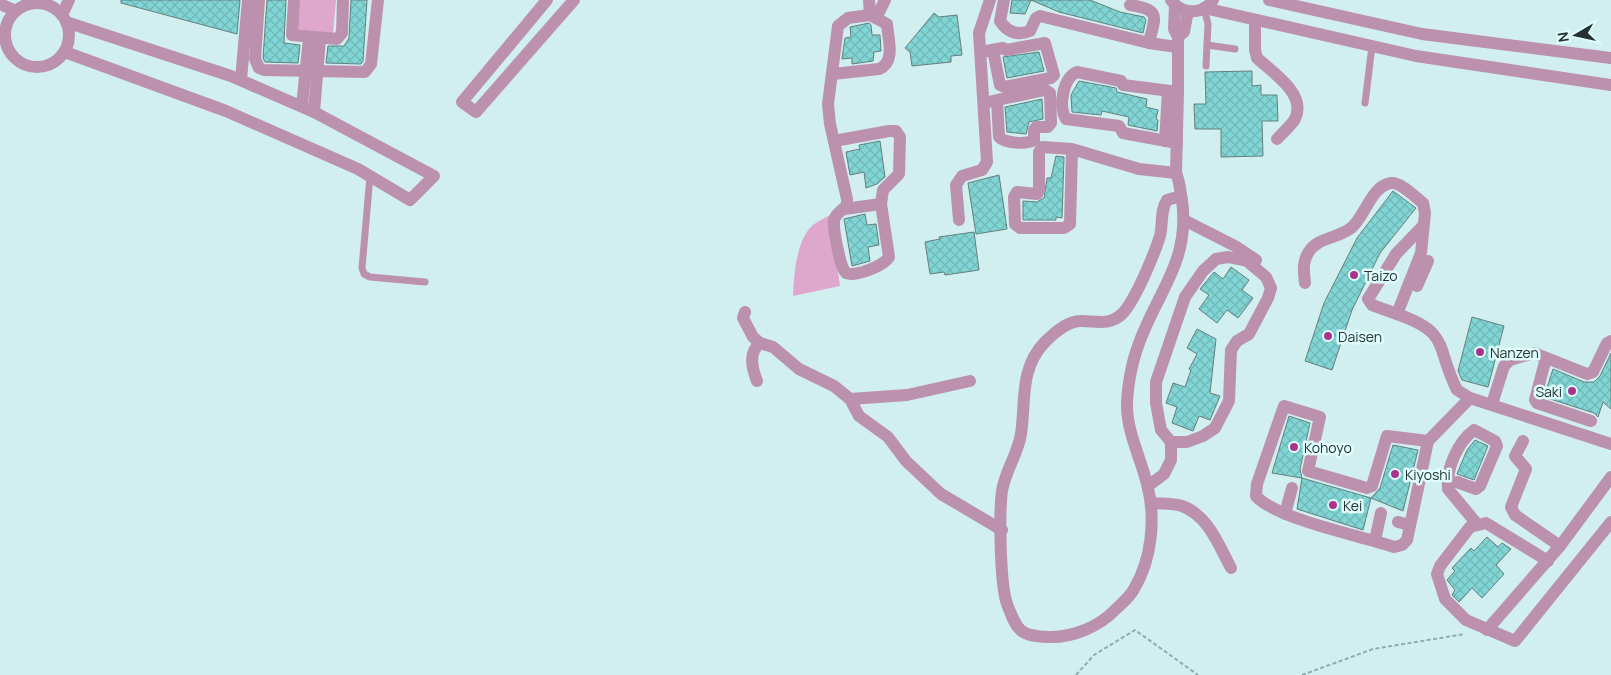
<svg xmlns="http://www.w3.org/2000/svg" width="1611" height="675" font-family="Manrope,sans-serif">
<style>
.green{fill:#dfa7ce}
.building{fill:url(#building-cross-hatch);stroke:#647f7f}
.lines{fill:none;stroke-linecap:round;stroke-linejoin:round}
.path{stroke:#92aaa9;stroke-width:2;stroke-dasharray:4 2.5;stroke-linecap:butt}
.service{stroke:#bb91ae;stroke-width:7}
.minor{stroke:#bb91ae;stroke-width:12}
.poi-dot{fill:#a8348d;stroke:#defdfc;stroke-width:2}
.labels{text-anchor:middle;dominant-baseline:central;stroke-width:5;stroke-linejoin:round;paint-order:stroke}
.poi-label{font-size:14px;fill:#263232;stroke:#defdfc;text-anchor:start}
</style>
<defs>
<pattern id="building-cross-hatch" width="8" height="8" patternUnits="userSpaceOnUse" patternTransform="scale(1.25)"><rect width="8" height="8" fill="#81d6d5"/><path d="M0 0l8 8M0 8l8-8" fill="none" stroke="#6fb8b7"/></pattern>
</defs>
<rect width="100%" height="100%" fill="#d1efee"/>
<g class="green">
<polygon points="298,0 336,0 333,34 296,32"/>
<path d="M 830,215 L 840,286 L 793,296 C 794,275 796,240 813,225 C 818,221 825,218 830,215 Z"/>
</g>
<g class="building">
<polygon points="121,0 240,0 237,34 121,3"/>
<polygon points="267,0 286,0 284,43 300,45 298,63 265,62 263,58"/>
<polygon points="351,0 367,0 363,61 361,64 326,63 328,46 344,46 349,38"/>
<polygon points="1012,0 1090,0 1120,12 1144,17 1146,20 1143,33 1059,12 1031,0 1025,14 1010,13"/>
<polygon points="934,13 939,17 957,15 962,55 951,56 951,62 912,66 910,52 905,48"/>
<polygon points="869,23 871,25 872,35 880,35 881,51 874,52 873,61 852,64 852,58 842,59 845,38 851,37 850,27"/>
<polygon points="1039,52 1044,71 1007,78 1003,57"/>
<polygon points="1252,71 1252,86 1261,85 1261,95 1277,95 1278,121 1262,121 1263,156 1221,157 1221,129 1195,129 1194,104 1206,104 1205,72"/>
<polygon points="1079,81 1116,88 1117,92 1147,99 1146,107 1158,110 1156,119 1158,120 1157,131 1128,125 1129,117 1102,111 1101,115 1072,112 1071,95"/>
<polygon points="1042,99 1043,119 1029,122 1026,134 1007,132 1005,107"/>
<polygon points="880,141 885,177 877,184 866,188 864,172 850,175 846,152 860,149 859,145"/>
<polygon points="1056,156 1064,157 1062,218 1056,217 1056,220 1023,220 1023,201 1037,202 1044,198 1047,178 1051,178"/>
<polygon points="999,175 1007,229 976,234 968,183"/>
<polygon points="1393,191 1416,208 1380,253 1352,310 1332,370 1305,361 1324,303 1357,238"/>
<polygon points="865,214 867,225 876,224 879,245 868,247 870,261 852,266 844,219"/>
<polygon points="974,232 979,270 945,275 944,272 930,274 925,242 940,239 939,237"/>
<polygon points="1231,267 1249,280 1242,290 1253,298 1238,318 1227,310 1217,323 1199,309 1209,295 1200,289 1214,272 1223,279"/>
<polygon points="1472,317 1504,326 1488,387 1462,380 1458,371"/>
<polygon points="1197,329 1216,339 1210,393 1220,396 1210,420 1199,416 1193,431 1172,423 1177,407 1166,403 1173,383 1185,387 1191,370 1189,369 1197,354 1187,348"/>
<polygon points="1611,353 1611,409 1603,402 1598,417 1594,413 1544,397 1553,369 1584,382 1594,382 1600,376"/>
<polygon points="1289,416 1310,423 1300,469 1302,478 1272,473"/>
<polygon points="1475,440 1488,446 1474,480 1457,474 1467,450"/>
<polygon points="1393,445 1418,450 1403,511 1371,498 1380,488"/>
<polygon points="1302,478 1371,498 1363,530 1297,509"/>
<polygon points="1487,537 1498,547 1502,543 1511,549 1496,565 1504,574 1482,598 1472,588 1459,602 1452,595 1455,590 1447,580 1455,571 1452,568 1471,548 1474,551"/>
</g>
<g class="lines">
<g class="path">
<polyline points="1076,675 1094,655 1135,630 1198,675"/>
<polyline points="1302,675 1373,649 1465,634"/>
</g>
<g class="service">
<polyline points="1204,8 1208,24 1206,66"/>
<polyline points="1207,45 1235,49"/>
<polyline points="1365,103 1372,46"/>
<polyline points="370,176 362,268 364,274 370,277 425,282"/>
</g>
<g class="minor">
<polyline points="259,0 255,59 259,68 264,70 365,72 371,64 378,0"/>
<polyline points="294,0 292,35 337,39 342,33 343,0"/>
<polyline points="547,0 462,102 476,112 574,0"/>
<polyline points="869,0 870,15"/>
<path d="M 1004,0 L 1000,21 C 1007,32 1017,36 1030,31 L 1036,18 L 1040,16 L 1149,43 L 1177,47"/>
<path d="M 1171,0 C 1182,15 1203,15 1213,0"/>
<polyline points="1269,0 1422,34 1611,58"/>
<circle cx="37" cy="35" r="32"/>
<polyline points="0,4 16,11"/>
<path d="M 1130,5 C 1162,10 1155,16 1149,43"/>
<path d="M 1175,5 L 1174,29 L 1178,37 L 1178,92 L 1176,173 C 1180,182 1180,191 1182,200 C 1191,265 1153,296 1136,352 C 1131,367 1127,390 1127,406 C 1127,432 1141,459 1147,484 C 1156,518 1152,559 1134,589 C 1130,597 1122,603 1116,609 C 1099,627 1072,638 1048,637 C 1019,636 1017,630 1007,604 C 1000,584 999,513 1002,491 C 1005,471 1018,454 1021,434 C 1026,401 1019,369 1045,342 C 1054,333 1067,321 1081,321 C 1096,321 1109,326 1122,314 C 1135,301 1154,255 1160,236 C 1163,224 1160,211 1167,200 L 1181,196"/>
<polyline points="1204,8 1416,56 1611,85"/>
<polyline points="62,15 69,0"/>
<polyline points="876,18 885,0"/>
<path d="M 1255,20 L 1255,50 L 1257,58 C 1273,73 1307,94 1295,119 C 1291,126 1282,133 1277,139"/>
<polyline points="1178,37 1184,32 1188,11"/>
<polyline points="65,52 226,111 358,169 410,200 434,176 314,112 231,76 66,22"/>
<polyline points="981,52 1003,48 1006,50 1045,43 1054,75 1051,78 1004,87 1000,85 993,50"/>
<path d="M 833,74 L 879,69 C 896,62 888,39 887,24 L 870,15 L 848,18 L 838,26 L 828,104 L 830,124 L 847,199 L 847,205 C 843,210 836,213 834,220 C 833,229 840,267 846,273 C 855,277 884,266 889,257 L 881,204 L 883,190 L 899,174 L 900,137 L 896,131 L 889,131 L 834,141"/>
<polyline points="241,80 248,0"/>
<path d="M 984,103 L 997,100 L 1045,90 L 1050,93 L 1051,123 L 1048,127 L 1036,127 L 1034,130 L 1034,140 C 1026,145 1005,143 999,137 L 997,100"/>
<polyline points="302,106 309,38"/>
<polyline points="314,112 320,39"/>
<polyline points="1165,141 1168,91"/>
<path d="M 1177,143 L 1123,133 L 1119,126 L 1066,119 C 1058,106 1063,78 1077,72 L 1121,81 L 1123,85 L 1178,92"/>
<polyline points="1072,149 1042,147 1039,152 1039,190 1037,194 1017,192 1014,197 1015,224 1020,228 1064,228 1070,224 1072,149 1139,169 1176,173"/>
<polyline points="844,209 881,204"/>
<polyline points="959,220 956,185 962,176 982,170 987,162 979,33 990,0"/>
<polyline points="1184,220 1235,246 1256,260"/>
<path d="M 1305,283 C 1304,272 1302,263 1308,253 C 1317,237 1337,239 1351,228 C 1365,217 1371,186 1391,183 C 1401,182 1415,197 1423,203 L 1425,213 L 1421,253 L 1397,314 C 1451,333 1435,346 1457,390 L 1470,398 L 1611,444"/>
<polyline points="1417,286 1428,261"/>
<polyline points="745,312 743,318 753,337 760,343 773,347 799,369 834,386 850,399 859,416 888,437 906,461 941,494 1002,530"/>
<polyline points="1397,314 1372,305 1368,299 1396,254 1422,227"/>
<polyline points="1546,358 1535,400 1537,403 1591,421"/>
<path d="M 757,381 C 752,368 748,353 760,343"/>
<polyline points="850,399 907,395 970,381"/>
<polyline points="1492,404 1504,366 1510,360 1534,353 1587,374 1593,372 1607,343 1611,341"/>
<path d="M 1428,441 L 1387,436 L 1372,486 L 1367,488 L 1308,471 L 1320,417 L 1284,406 L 1257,484 L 1256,496 C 1276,519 1361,536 1394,547 L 1402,545 L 1407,540 L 1428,441 L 1470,398"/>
<polyline points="1523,441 1515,456 1526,469 1511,507 1515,515 1560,546"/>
<path d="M 1457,482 L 1476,489 L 1480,486 L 1497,446 L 1495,441 L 1474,430 C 1458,442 1446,468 1448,489 L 1477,524"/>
<polyline points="1148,486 1164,474 1171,460 1171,442 1161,430 1156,403 1156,382 1185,297 1203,271 1216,259 1228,257 1247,261 1266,277 1271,288 1268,298 1249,334 1237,341 1231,350 1229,401 1215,428 1203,436 1187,442 1171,442"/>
<path d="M 1151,503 C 1160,504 1173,503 1182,506 C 1208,515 1219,546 1231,568"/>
<polyline points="1285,514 1292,488"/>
<polyline points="1398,522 1410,525"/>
<polyline points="1375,540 1381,513"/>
<polyline points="1548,561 1486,523 1470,527 1440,566 1437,574 1445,599 1466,620 1515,641 1611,522"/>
<polyline points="1487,630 1560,546 1611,477"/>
</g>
</g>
<g class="poi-dot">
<circle cx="1354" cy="275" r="5"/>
<circle cx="1328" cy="336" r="5"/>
<circle cx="1480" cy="352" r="5"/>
<circle cx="1572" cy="391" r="5"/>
<circle cx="1294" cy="447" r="5"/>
<circle cx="1395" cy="474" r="5"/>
<circle cx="1333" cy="505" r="5"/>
</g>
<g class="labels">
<g class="poi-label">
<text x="1364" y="275">Taizo</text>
<text x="1338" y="336">Daisen</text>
<text x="1490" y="352">Nanzen</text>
<text x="1562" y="391" text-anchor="end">Saki</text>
<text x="1304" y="447">Kohoyo</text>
<text x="1405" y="474">Kiyoshi</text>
<text x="1343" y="505">Kei</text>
</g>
</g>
<g transform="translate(1576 35) rotate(261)" stroke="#defdfc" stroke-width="4" paint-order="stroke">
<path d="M0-4L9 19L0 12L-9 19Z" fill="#263232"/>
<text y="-8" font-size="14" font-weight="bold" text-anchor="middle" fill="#263232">N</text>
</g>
</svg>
